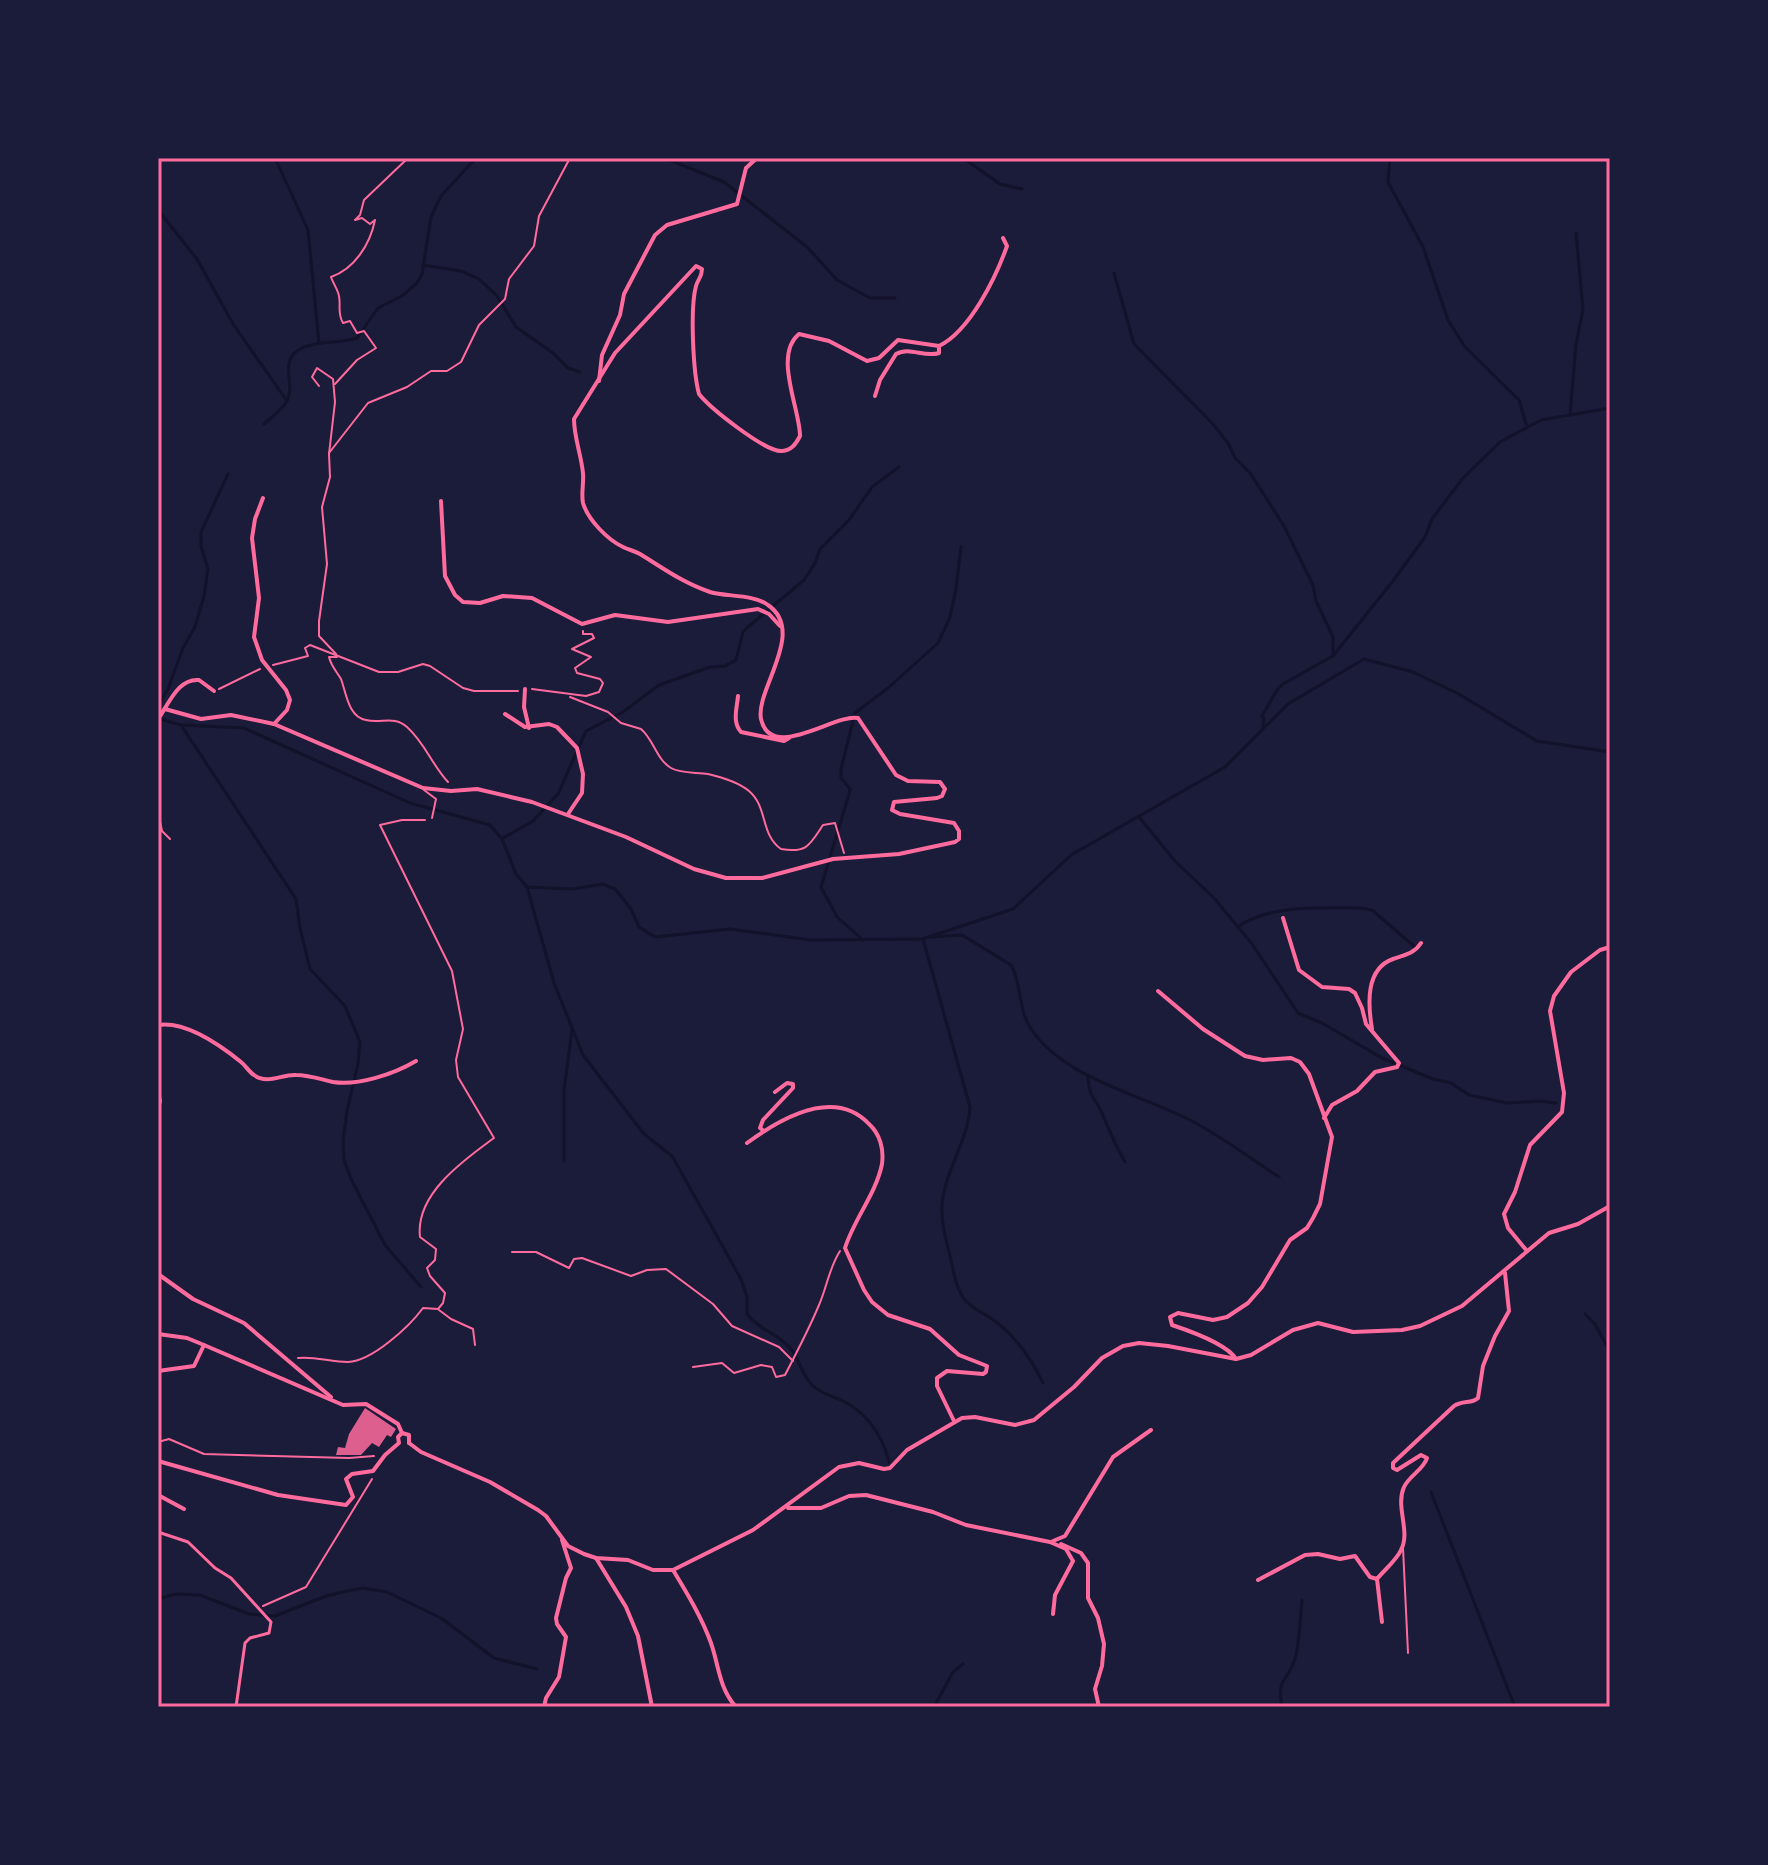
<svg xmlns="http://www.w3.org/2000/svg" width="1768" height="1865" font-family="'Space Grotesk',sans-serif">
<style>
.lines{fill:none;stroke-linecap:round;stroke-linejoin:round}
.stream{stroke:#12122b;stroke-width:3}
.building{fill:#dd5f8e}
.path{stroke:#ff6b9d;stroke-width:2}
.service{stroke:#ff6b9d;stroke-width:2}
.pedestrian{stroke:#ff6b9d;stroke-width:3}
.minor{stroke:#ff6b9d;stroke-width:4}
.neatline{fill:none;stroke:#ff6b9d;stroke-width:3}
</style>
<rect width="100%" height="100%" fill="#1b1b3a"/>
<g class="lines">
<g class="stream">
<polyline points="275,158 308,230 319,343"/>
<polyline points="665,158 724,182 807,247 837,280 870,298 895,298"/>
<polyline points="963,158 1000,184 1022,189"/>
<polyline points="1390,158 1388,182 1423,247 1448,320 1465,347 1519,400 1526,424"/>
<polyline points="158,210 197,259 233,324 287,401"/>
<polyline points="423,265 461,271 479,279 497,296 516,327 553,353 568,368 580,372"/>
<polyline points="1114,273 1134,344 1213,424 1228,443 1235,458 1250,473 1284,526 1313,585 1316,601 1333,637 1333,656"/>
<polyline points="1570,415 1576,344 1583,310 1576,233"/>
<path d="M 264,424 C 272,417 282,410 287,401 C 296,383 278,361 300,349 C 317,340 339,344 357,338 L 378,308 L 402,296 L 417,283 L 422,274 L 431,217 L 441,196 L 476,158"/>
<polyline points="158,705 168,689 183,648 195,627 204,596 208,569 201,546 201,532 228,474"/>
<polyline points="160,719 181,725 244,728 410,803 490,825 502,839 516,874 527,887 572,889 603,884 615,889 631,909 639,927 655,937 730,929 811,940 922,939 1013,909 1071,855 1225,767 1263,729 1264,718 1262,716 1277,690 1283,684 1333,656 1393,581 1425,537 1432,519 1463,478 1500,442 1541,420 1610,408"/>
<polyline points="181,725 296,899 300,928 310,969 345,1006 360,1042 358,1064 347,1111 343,1141 344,1160 351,1179 385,1245 421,1287"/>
<polyline points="1265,727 1288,704 1364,659 1413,672 1457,693 1537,741 1610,752"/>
<polyline points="1139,817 1175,861 1214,898 1252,944 1298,1013 1322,1023 1382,1058 1433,1079 1451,1083 1469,1095 1507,1103 1541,1101 1556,1103"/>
<polyline points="503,838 533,821 558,794 586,731 623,712 659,685 710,667 725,666 736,660 743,632 748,627 804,580 815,563 820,549 849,520 872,487 899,467"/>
<path d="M 527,887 L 554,983 L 583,1055 L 644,1134 L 672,1156 L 741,1279 L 747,1297 L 747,1314 C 759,1330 779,1334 791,1349 C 800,1360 802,1376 813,1386 C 821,1393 832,1396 841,1400 C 868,1413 882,1434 889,1462"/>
<path d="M 1237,927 C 1272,904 1319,908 1361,908 L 1372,910 L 1415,947"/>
<path d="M 930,937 L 962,935 L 1011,965 C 1022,984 1018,1010 1031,1029 C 1065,1079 1140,1094 1190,1120 C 1221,1136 1250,1158 1279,1177"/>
<path d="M 923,939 L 970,1107 C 968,1142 944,1171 942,1206 C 941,1224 947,1243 951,1260 C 954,1273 956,1289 965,1300 C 974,1310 984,1313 995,1321 C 1016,1337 1032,1360 1043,1383"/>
<polyline points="863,940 837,917 821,887 849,794 850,789 841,778 841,769 855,713 888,688 938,643 950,617 956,589 961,547"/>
<path d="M 1088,1076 C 1089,1098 1094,1096 1102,1113 C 1109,1130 1115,1145 1125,1162"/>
<polyline points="564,1161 564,1090 572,1030"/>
<polyline points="1585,1314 1595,1324 1610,1352"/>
<polyline points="1431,1492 1515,1707"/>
<polyline points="158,1599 176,1594 200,1595 249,1614 275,1616 326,1596 347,1591 363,1588 387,1592 441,1618 494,1658 537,1669"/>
<polyline points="934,1707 953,1672 963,1664"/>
<path d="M 1282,1707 C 1276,1677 1288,1682 1295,1659 C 1300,1640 1300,1619 1302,1600"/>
</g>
</g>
<polygon class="building" points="365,1408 396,1429 391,1437 387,1435 379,1447 372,1443 361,1455 336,1455 338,1447 345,1448 349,1434"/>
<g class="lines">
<g class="path">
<path d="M 335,384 L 357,360 L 376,348 L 364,331 L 357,333 L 350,321 L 343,323 C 337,313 341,306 339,296 C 338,290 333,283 331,277 C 354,269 370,245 375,220 L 370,224 L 362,218 L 355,220 L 360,215 L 364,200 L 408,158"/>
<path d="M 319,386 L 312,377 L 317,368 L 333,379 L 335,402 L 329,454 L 330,477 L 322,507 L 327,564 L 319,621 L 319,636 L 336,654 L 337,657 L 329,657 C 331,666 337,672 341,679 C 346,692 348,717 366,720 C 381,724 394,715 407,727 C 425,743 432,765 448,782"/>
<polyline points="329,453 368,403 407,387 431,371 447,371 461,362 479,325 505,299 509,279 534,246 539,216 570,158"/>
<polyline points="273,665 308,656 305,648 310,645 379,672 398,672 423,664 430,666 463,688 474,691 518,691"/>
<polyline points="219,689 260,669"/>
<polyline points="532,689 586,696 599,692 603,683 600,679 577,673 575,668 591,657 572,649 594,638 592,634 583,634 583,631"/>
<path d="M 570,697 L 608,712 L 621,723 L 641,729 C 654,740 656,759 671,768 C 681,774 697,772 708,774 C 721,777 738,782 749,791 C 768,807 760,834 781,849 C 807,853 809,846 823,825 L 835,823 L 844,853"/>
<polyline points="512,1252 536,1252 569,1268 574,1259 582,1258 631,1276 647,1270 666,1269 713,1304 732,1326 779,1347 793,1361"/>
<polyline points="439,1310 451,1319 473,1329 475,1345"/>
<path d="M 298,1358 C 314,1356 331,1362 348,1362 C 372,1361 409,1327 423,1308 L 438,1309 L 443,1303 L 445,1293 L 430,1276 L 427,1268 L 435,1260 L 436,1249 L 420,1237 C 415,1194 464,1160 494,1138 L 458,1077 L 456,1060 L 463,1029 L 452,971 L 380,825 L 402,820 L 425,820"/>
<path d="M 693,1367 L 722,1363 L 734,1373 L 761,1365 L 772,1367 L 776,1377 L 785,1375 C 797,1352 809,1329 819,1305 C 827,1287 829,1268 840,1251"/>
<polyline points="158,1442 169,1439 204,1454 349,1458 374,1456"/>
<polyline points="263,1606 306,1587 372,1479"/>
</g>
<g class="service">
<polyline points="424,790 436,799 432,818"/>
<polyline points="158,812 162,831 170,839"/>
<polyline points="1403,1548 1408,1653"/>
</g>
<polyline class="pedestrian" points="158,1532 188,1542 215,1568 231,1578 271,1622 269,1633 250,1638 245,1643 236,1707"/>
<g class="minor">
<path d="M 939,346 C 970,331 996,277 1007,246 L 1003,238"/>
<polyline points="599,381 602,355 620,315 624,294 655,235 667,225 737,204 746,168 757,158"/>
<polyline points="263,498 255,519 252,538 259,598 254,637 262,660 286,690 290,700 287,710 274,724"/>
<polyline points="441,501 445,576 455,595 463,602 480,603 503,596 532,598 582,624 615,615 668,622 758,609 769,614 780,626"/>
<polyline points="525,689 524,707 529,728"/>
<path d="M 738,696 C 737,708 732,722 741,732 L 784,741 L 789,738"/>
<path d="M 165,709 L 201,719 L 231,715 L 274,724 L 423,788 L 451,791 L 477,789 L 532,802 L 626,837 L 694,869 L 726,878 L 762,878 L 833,859 L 899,854 L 955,842 L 959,839 L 959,831 L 954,823 L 900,814 L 892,810 L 894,802 L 937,798 L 942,796 L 945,789 L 940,782 L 908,781 L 896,775 L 858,718 C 835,713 771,763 761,719 C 755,690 807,632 768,605 C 753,594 727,597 710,592 C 683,583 663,568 640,554 C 635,551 629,550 623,547 C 608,540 588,520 583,503 C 581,494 584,482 583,473 C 581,454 574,437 574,419 L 615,353 L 696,266 L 702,269 C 702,277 698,279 696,286 C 690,308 693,372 699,394 C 710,408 764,451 781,451 C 791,451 796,444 800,436 C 800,409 773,355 799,334 L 829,341 L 867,361 L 879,358 L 898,340 L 939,346 L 939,353 C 924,358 910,346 896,354 L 880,380 L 875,396"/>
<polyline points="505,714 525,727 549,724 557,727 577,748 583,774 582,793 568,814"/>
<path d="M 158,719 C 169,704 178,678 199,680 L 214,691"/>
<polyline points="1283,918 1299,970 1322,987 1349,989 1355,993 1362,1008 1366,1024 1399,1063 1397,1067 1375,1072 1357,1091 1332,1105 1324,1118"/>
<path d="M 1158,991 L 1203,1029 L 1245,1056 L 1263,1060 L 1291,1058 L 1300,1062 L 1309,1074 L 1332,1137 L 1320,1204 L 1313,1218 L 1307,1228 L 1290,1240 L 1262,1287 L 1248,1303 L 1227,1317 L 1213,1320 L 1178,1313 L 1170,1317 L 1172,1325 C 1190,1331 1227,1344 1236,1359"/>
<path d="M 158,1025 C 186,1021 220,1045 241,1062 C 246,1066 249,1072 254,1075 C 267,1085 282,1074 296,1075 C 309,1075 320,1079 333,1082 C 358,1086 394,1074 416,1061"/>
<path d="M 1372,1029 C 1368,1005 1365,969 1393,959 C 1404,955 1414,954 1421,943"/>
<polyline points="158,1092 160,1101 158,1108"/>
<polyline points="764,1131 760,1128 763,1120 793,1088 793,1084 787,1083 775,1092"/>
<path d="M 747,1143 C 781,1118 834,1087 869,1124 C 880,1134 884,1149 882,1164 C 876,1194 854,1219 845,1248 L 864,1290 L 872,1302 L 888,1315 L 930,1329 L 959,1355 L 987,1366 L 986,1372 L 983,1374 L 947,1371 L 937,1378 L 937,1386 L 954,1421"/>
<polyline points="1527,1251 1508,1228 1504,1214 1515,1192 1530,1145 1562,1112 1564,1093 1550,1011 1554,996 1571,972 1600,950 1610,947"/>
<polyline points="158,1274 193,1299 244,1323 331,1397"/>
<polyline points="158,1334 187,1338 204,1345 343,1405 366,1404 398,1424 402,1433"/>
<polyline points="158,1371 194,1366 204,1345"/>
<polyline points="402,1433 409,1435 409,1443"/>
<polyline points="409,1443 421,1452 490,1482 538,1510 546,1516 568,1546 584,1554 596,1558 628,1560 653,1570 673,1570 753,1530 839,1467 859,1463 884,1469 890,1468 907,1450 962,1418 975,1417 1015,1425 1034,1420 1074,1387 1102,1358 1123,1346 1139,1343 1168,1346 1236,1359 1251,1355 1293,1330 1318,1323 1353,1332 1402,1330 1420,1326 1462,1306 1549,1233 1578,1224 1610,1206"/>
<polyline points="158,1461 278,1495 346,1505 353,1497 346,1479 352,1474 373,1471 385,1455 399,1443 398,1437 402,1433"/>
<polyline points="158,1495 184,1509"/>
<polyline points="788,1508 821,1508 849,1496 866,1495 933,1512 966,1525 1050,1542 1066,1549 1073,1561 1055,1595 1053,1614"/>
<polyline points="1053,1541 1065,1536 1113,1457 1151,1430"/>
<polyline points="1061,1544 1081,1553 1088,1563 1088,1598 1098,1618 1104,1644 1102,1666 1095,1689 1099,1707"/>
<polyline points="596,1558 626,1607 638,1636 652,1707"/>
<path d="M 673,1570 C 687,1593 702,1618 711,1643 C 719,1666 719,1688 736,1707"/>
<polyline points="1377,1579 1382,1622"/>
<path d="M 1258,1580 L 1305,1555 L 1318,1554 L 1340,1559 L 1355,1556 L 1370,1577 L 1377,1579 C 1384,1570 1396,1561 1401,1550 C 1411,1531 1395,1507 1404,1487 C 1409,1476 1424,1469 1427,1458 L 1421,1455 L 1397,1470 L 1393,1468 L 1393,1463 L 1454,1406 C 1462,1400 1472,1404 1478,1398 L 1483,1366 L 1495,1336 L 1509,1311 L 1505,1273"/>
<polyline points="544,1707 546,1698 559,1677 566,1637 557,1624 556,1618 566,1578 571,1568 562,1540"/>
</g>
</g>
<rect width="1768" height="1865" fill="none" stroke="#1b1b3a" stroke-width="320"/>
<rect x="160" y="160" width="1448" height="1545" class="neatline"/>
</svg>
